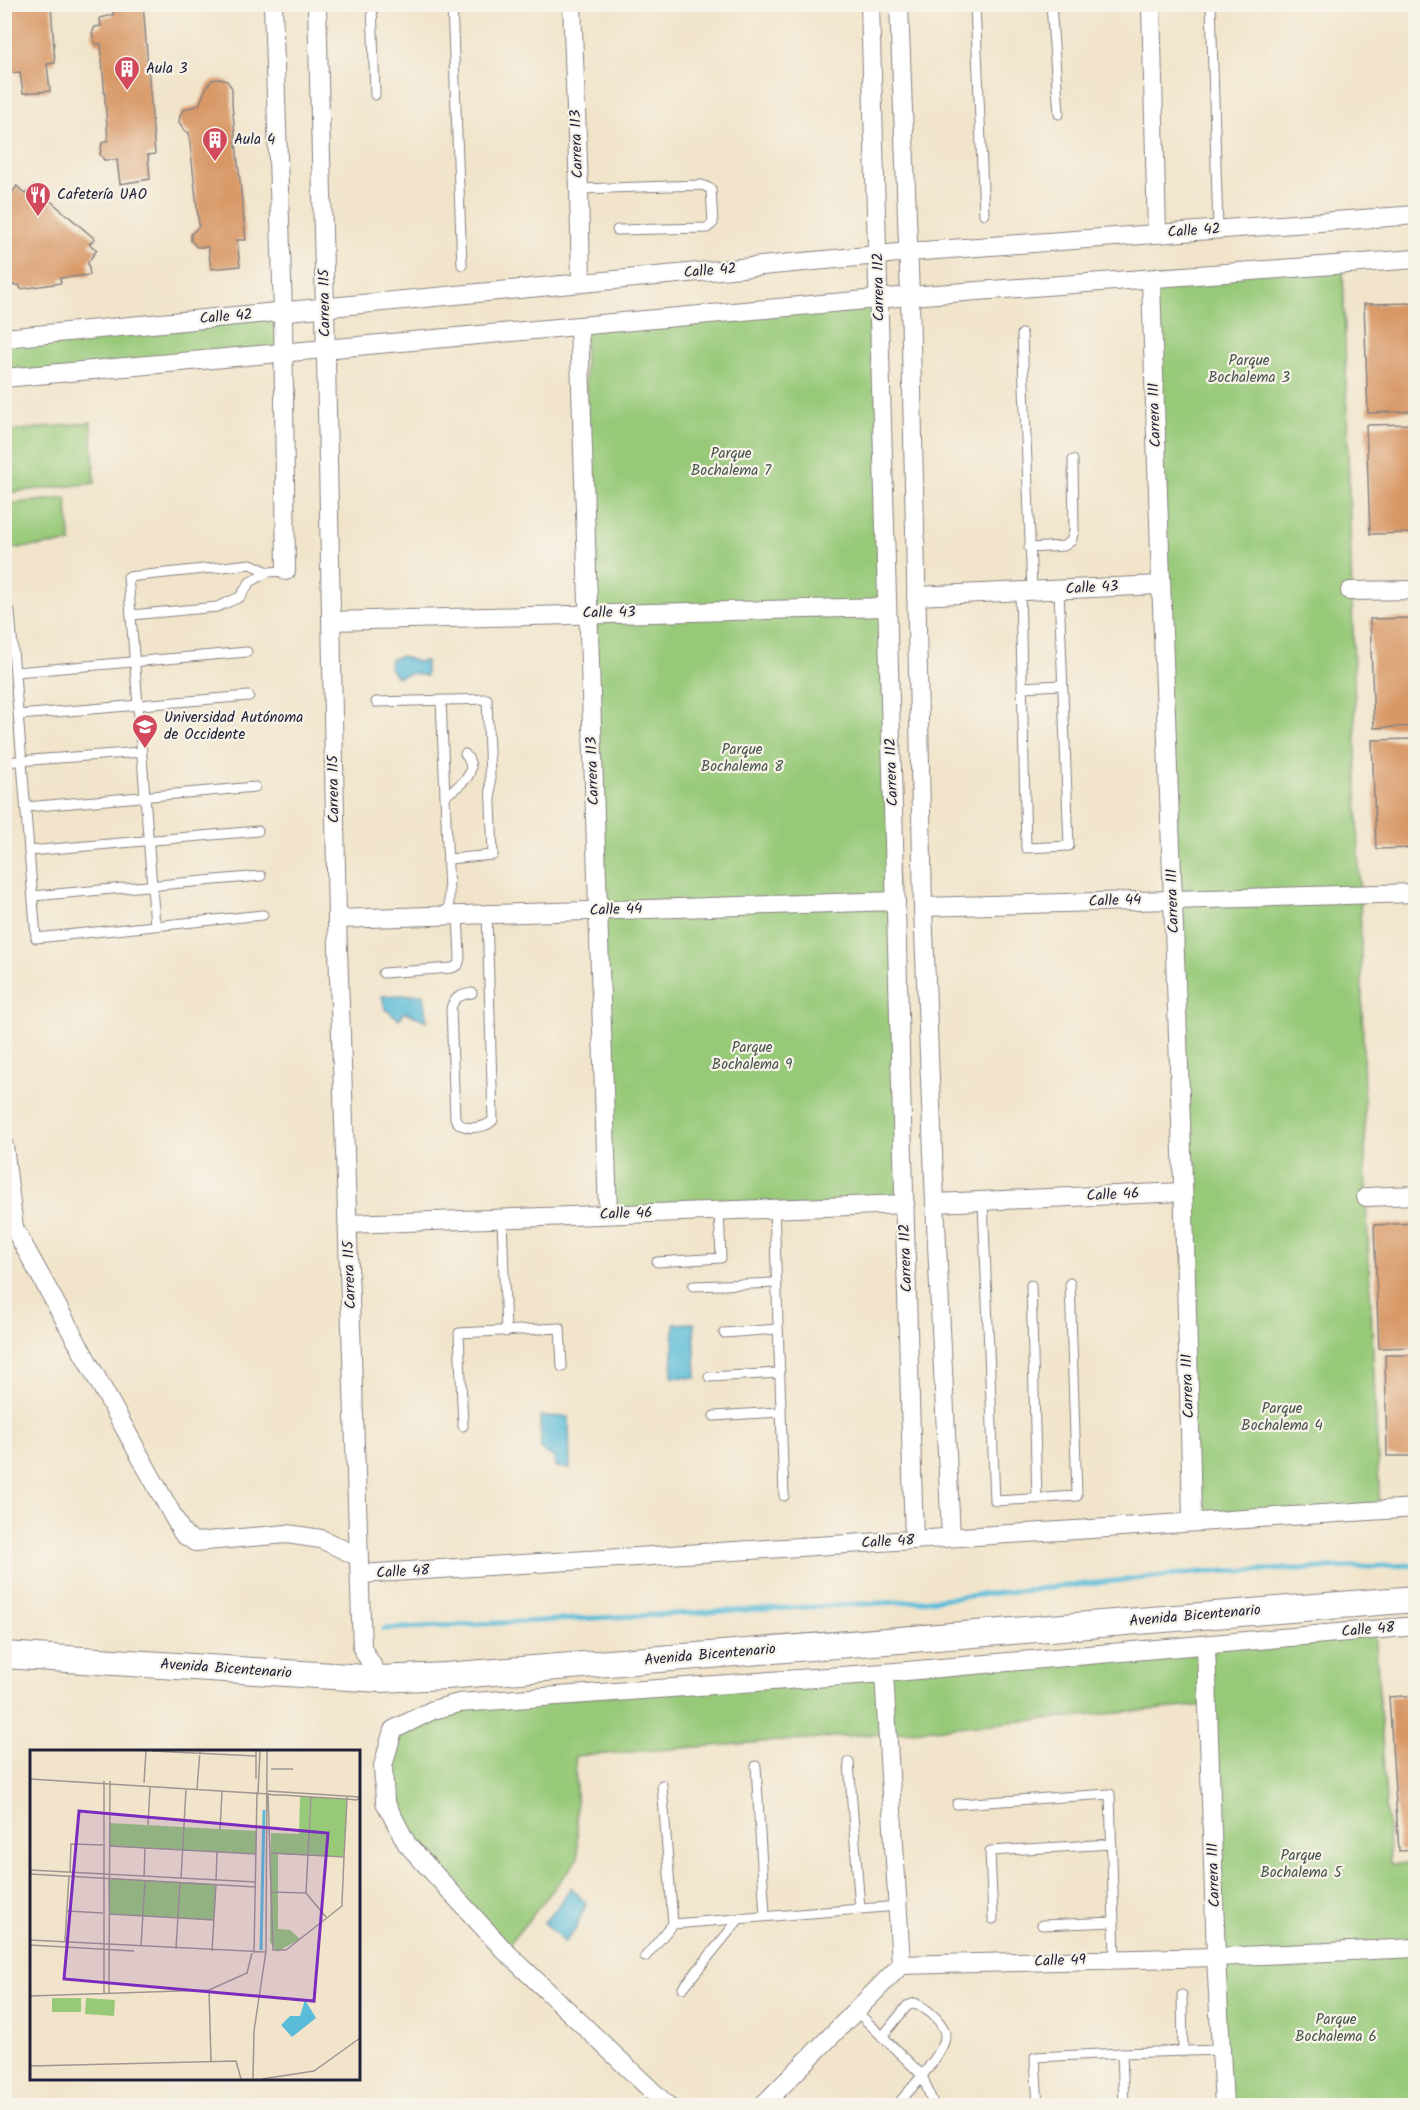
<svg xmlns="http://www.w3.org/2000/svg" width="1420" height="2110" font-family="Kalam,sans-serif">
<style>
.green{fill:#97c978;stroke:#5c765a;stroke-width:1.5}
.water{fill:#5abcd8;stroke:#3e6f8a;stroke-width:1.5}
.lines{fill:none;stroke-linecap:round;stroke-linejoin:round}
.stream{stroke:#5abcd8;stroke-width:5}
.building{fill:#d89866}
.service-casing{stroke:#8a8382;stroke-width:11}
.minor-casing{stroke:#8a8382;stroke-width:20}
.secondary-casing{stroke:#8a8382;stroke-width:28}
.service{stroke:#fff;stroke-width:9}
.minor{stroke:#fff;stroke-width:18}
.secondary{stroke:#fff;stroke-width:26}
.labels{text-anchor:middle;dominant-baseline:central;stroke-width:4.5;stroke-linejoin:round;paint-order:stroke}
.poi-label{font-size:15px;fill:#22223b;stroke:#f7f3e8;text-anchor:start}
.street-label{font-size:15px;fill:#22223b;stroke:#f7f3e8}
.park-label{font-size:15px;fill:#45544d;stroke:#f7f3e8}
.inset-river{fill:none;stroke:#5abcd8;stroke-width:3}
.inset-road{fill:none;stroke:#9e9691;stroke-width:1.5}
.view{fill:#7b2cbf;fill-opacity:0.15;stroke:#7b2cbf;stroke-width:3}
.inset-edge{fill:none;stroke:#22223b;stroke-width:3}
</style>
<rect width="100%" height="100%" fill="#f7f3e8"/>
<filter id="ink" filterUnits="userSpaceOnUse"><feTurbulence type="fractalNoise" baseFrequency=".0167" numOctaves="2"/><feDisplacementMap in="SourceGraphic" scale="12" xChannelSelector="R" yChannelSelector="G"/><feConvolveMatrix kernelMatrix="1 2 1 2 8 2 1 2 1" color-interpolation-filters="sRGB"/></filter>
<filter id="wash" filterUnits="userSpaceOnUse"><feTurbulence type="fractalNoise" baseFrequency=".008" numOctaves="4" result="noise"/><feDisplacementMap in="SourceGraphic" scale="24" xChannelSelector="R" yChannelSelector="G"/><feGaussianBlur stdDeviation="1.35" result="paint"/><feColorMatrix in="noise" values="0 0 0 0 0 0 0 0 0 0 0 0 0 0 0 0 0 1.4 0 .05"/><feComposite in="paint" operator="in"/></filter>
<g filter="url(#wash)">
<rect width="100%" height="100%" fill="#f1e4ca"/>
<g class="green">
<polygon points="1343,264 1360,896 1366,1197 1380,1510 1192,1522 1151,279"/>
<polygon points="879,300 905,1204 608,1214 584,327"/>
<polygon points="283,312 284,353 5,378 5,338"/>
<polygon points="91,422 95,483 5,493 5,432"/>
<polygon points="66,498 71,543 5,549 5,504"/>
<polygon points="1375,1630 1390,1864 1415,1863 1415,2105 1224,2105 1207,1705 888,1733 575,1756 578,1859 504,1950 407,1844 385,1802 393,1730 433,1710"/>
</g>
<g class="water">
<polygon points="400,656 418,662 426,661 426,676 413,673 397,677 389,667 390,660"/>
<polygon points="424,994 427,1021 405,1012 399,1019 385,1009 382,996"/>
<polygon points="694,1323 696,1378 672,1377 674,1324"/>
<polygon points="540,1416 569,1417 570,1469 555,1467 554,1457 541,1450"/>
<polygon points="571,1887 586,1904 575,1930 564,1943 544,1922 558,1907"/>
</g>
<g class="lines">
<polyline class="stream" points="384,1629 920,1601 1202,1572 1416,1565"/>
</g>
<g id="blocks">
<g class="building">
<polygon points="4,4 51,4 55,63 47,64 50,91 23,93 20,72 9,73"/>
<polygon points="116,4 143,4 155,154 148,155 150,179 120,184 117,160 104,160 100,154 102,143 108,140 101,44 95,44 92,33 95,27 101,26 100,18 113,15 113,10"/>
<polygon points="220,79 227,81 232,88 232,104 246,240 237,240 240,266 211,269 208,247 197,247 191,241 191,234 199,226 189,133 184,130 179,122 180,115 183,110 199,105 206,88 212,80"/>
<polygon points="17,186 25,194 33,186 95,239 89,244 97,250 88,262 90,275 60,278 61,283 21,289 19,285 7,285 4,263 4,198 8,198"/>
<polygon points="1416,303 1416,411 1368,413 1364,304"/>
<polygon points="1416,424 1416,533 1370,534 1366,425"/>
<polygon points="1416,618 1416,726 1374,728 1370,619"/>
<polygon points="1416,739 1416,848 1376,849 1372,740"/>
<polygon points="1416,1223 1416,1347 1379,1348 1374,1225"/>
<polygon points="1385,1355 1416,1355 1416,1456 1387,1456"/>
<polygon points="1416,1695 1416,1850 1399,1851 1389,1697"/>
</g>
</g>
</g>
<g filter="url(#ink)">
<use href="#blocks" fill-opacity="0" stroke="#8a8382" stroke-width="1.5"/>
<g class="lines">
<defs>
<g id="service">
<polyline points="372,4 375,95"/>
<polyline points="452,4 462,265"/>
<polyline points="975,4 984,214"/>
<polyline points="1051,4 1059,114"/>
<polyline points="1211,4 1218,229"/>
<polyline points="579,189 702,185 711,189 713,223 707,228 617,230"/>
<polyline points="1022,334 1032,591"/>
<polyline points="1029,548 1064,546 1071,541 1074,531 1073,460"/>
<polyline points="1020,591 1026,848 1069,846 1059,590"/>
<polyline points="4,611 10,612 36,938 263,915"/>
<polyline points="131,615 217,607 240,597 250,582 268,572 286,571"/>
<polyline points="16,672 247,652"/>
<polyline points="1022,687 1062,685"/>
<polyline points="441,700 449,892 449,915"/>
<polyline points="376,702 487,699 493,855 448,859"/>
<polyline points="19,715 249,696"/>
<polyline points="4,762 142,752"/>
<path d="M 446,795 C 460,785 481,773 465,754"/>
<polyline points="26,807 255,787"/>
<polyline points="29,851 258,831"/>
<polyline points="33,896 261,876"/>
<polyline points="155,925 128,577 251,564 268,572"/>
<polyline points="383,973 452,968 458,965 460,958 458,915"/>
<path d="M 472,993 C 461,995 455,996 451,1008 L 455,1118 C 460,1132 486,1129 493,1120 L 487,914"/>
<polyline points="983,1201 995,1501 1077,1496 1070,1283"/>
<polyline points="774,1208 784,1496"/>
<polyline points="502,1218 506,1332"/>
<polyline points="657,1262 721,1258 719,1210"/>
<polyline points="1031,1285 1037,1499"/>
<polyline points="693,1286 776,1283"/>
<polyline points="724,1333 777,1329"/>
<polyline points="709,1377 779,1373"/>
<polyline points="714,1416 781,1412"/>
<polyline points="463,1426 459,1333 560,1328 562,1367"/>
<polyline points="849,1762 860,1909"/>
<polyline points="756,1766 765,1916"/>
<polyline points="662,1785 673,1924 898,1906"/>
<polyline points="957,1804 1110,1794 1115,1959"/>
<polyline points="993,1919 990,1851 1112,1844"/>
<polyline points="1042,1925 1114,1922"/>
<polyline points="645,1957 673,1924"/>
<polyline points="683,1988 740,1918"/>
<polyline points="1182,1995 1183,2051"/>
<polyline points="856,2011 922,2075 934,2106"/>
<path d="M 882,2037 L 907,2006 L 915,2003 C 926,2008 946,2023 945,2037 C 944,2054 908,2092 896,2106"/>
<polyline points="1038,2106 1035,2057 1122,2053"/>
<polyline points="1124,2106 1122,2053 1221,2050"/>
</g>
<g id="minor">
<polyline points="273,4 283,312 286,571"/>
<polyline points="317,4 325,308 337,919 362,1648 380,1679"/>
<polyline points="572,4 579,189 581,283"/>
<polyline points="870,4 914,1540"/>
<polyline points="899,4 910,296 923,907 935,1203 951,1537"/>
<polyline points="1151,4 1157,233"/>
<path d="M 1151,279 C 1163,694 1184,1107 1192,1522"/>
<polyline points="579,327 608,1214"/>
<polyline points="4,338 909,252 1416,215"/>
<polyline points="4,378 910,296 1416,259"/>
<polyline points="1350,591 1416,590"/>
<polyline points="916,596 1160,585"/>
<polyline points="331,621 887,607"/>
<polyline points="923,907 1416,893"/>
<polyline points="337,919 896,901"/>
<polyline points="4,1146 14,1228 183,1534 195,1542 287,1534 321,1539 359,1557"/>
<polyline points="1366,1197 1416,1195"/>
<polyline points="935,1203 1183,1192"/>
<polyline points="348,1224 905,1204"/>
<path d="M 360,1574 C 712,1555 1064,1530 1416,1508"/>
<polyline points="1206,1645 1216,1957 1224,2106"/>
<polyline points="884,1673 901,1965"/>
<polyline points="668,2106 504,1950 407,1844 385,1802 383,1766 393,1730 433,1710 459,1703 884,1673 1416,1626"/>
<polyline points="762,2106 901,1965 1216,1957 1416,1948"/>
</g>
<polyline id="secondary" points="4,1655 380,1679 445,1676 1416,1599"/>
</defs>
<use href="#service" class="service-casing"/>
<use href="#minor" class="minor-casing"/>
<use href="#secondary" class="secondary-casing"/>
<use href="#service" class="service"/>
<use href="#minor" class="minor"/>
<use href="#secondary" class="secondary"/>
</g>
</g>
<defs>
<symbol id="building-pin" viewBox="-11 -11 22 30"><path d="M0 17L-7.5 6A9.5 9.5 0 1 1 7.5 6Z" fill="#d1495b" stroke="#f7f3e8"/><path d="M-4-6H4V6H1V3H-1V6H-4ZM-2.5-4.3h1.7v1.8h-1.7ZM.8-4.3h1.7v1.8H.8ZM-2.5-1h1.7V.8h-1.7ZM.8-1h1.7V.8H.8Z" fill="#fff"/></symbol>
<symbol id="restaurant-pin" viewBox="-11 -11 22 30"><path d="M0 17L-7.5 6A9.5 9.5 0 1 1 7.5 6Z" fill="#d1495b" stroke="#f7f3e8"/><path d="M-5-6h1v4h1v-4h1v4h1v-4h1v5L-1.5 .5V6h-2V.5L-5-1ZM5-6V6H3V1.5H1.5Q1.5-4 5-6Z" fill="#fff"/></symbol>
<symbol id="university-pin" viewBox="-11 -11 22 30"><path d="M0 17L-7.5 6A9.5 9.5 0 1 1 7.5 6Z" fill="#d1495b" stroke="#f7f3e8"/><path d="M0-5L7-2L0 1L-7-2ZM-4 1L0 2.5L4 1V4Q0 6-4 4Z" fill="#fff"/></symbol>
</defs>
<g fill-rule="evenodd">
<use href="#building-pin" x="112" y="54" width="30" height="40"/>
<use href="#building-pin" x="200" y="125" width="30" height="40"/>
<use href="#restaurant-pin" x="23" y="180" width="30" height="40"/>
<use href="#university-pin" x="130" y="712" width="30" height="40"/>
</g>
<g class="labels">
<g class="poi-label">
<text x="146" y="69">Aula 3</text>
<text x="234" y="140">Aula 4</text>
<text x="57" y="195">Cafetería UAO</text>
<text x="164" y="718">Universidad Autónoma<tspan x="164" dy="17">de Occidente</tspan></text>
</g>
<g class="street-label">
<text transform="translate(577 144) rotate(-92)">Carrera 113</text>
<text transform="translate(1194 231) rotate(-4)">Calle 42</text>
<text transform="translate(710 271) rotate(-5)">Calle 42</text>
<text transform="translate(879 287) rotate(-91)">Carrera 112</text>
<text transform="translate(325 303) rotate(-91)">Carrera 115</text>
<text transform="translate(226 317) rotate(-5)">Calle 42</text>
<text transform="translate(1155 415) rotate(-92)">Carrera 111</text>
<text transform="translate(1092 588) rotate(-3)">Calle 43</text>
<text transform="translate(609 613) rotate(-1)">Calle 43</text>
<text transform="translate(593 771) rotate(-92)">Carrera 113</text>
<text transform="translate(892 772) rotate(-92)">Carrera 112</text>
<text transform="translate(334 789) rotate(-91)">Carrera 115</text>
<text transform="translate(1115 901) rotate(-2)">Calle 44</text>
<text transform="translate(1173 901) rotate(-92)">Carrera 111</text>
<text transform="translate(616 910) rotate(-2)">Calle 44</text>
<text transform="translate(1113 1195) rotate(-3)">Calle 46</text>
<text transform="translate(626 1214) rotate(-2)">Calle 46</text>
<text transform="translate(906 1258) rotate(-92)">Carrera 112</text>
<text transform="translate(350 1275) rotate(-92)">Carrera 115</text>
<text transform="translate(1188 1386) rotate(-92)">Carrera 111</text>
<text transform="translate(888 1542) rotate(-3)">Calle 48</text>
<text transform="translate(403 1572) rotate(-3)">Calle 48</text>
<text transform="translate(1195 1616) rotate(-5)">Avenida Bicentenario</text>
<text transform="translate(1368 1630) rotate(-5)">Calle 48</text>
<text transform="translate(710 1655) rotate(-5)">Avenida Bicentenario</text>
<text transform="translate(226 1669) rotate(4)">Avenida Bicentenario</text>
<text transform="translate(1214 1875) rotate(-92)">Carrera 111</text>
<text transform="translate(1060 1961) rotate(-2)">Calle 49</text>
</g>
<g class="park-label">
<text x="1249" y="361">Parque<tspan x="1249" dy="17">Bochalema 3</tspan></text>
<text x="731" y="454">Parque<tspan x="731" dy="17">Bochalema 7</tspan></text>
<text x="742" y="750">Parque<tspan x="742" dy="17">Bochalema 8</tspan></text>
<text x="752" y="1048">Parque<tspan x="752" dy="17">Bochalema 9</tspan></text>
<text x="1282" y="1409">Parque<tspan x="1282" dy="17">Bochalema 4</tspan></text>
<text x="1301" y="1856">Parque<tspan x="1301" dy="17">Bochalema 5</tspan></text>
<text x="1336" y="2020">Parque<tspan x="1336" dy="17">Bochalema 6</tspan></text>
</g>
</g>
<g transform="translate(30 1750)">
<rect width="330" height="330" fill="#f1e4ca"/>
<path d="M 270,46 L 317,49 L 314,107 L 248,104 L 248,179 L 260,180 L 270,189 L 247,202 L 240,192 L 241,83 L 269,84 ZM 79,73 L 227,81 L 226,104 L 79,96 ZM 78,128 L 186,134 L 184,170 L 79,164 ZM 22,248 L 51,248 L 51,262 L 22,262 ZM 56,248 L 85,250 L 84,266 L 55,264 Z" fill="#97c978"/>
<path d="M 275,250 L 286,268 L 262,287 L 251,275 L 260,266 L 270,266 Z" fill="#5abcd8"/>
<path class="inset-river" d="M 231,200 L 234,60"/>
<path class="inset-road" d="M 122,1 L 226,6M 226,1 L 226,29M 241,19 L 263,19M 0,29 L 238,44M 114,33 L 116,1M 167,39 L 170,1M 238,41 L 330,47M 228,44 L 230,1M 281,47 L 276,143 L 296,167M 317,47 L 317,49 L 314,107 L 312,153 L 312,156 L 256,200 L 243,200 L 238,44 L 243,45 L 254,45 L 281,47 L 317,49 L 326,50 L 330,48M 118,75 L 120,37M 190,80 L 192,41M 79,96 L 226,104M 241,103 L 314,107M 0,120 L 226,132M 40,123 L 41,94 L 73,95M 0,124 L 226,137M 114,127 L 115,98M 151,129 L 156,39M 186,131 L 187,101M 241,142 L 276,143M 37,161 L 73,163M 79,164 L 184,170M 0,190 L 236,202M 35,191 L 39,126M 0,195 L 104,201M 111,196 L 115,130M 146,199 L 150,132M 182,201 L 186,134M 224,203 L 227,42M 179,240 L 181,311M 79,243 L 80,31M 74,244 L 74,31M 0,246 L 179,240 L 217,223 L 222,203M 0,316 L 206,311 L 211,329M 223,329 L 224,281 L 236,201 L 237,1M 232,329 L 284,321 L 330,288"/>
<path class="view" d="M 49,61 L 298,83 L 284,251 L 34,229 Z"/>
<rect width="330" height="330" class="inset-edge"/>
</g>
<rect width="1420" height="2110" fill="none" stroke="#f7f3e8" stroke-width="24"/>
</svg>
